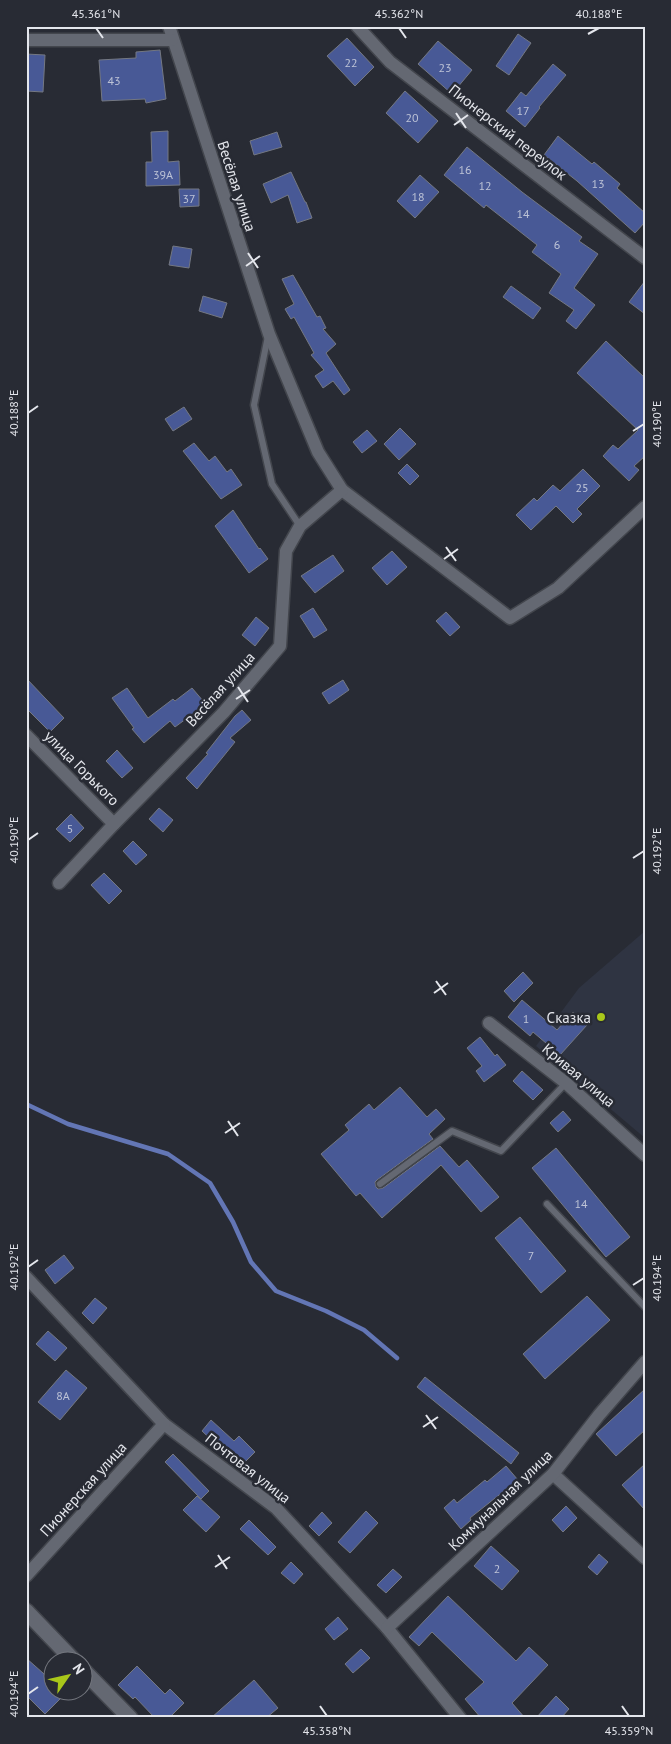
<svg xmlns="http://www.w3.org/2000/svg" width="671" height="1744" font-family="'PT Sans',sans-serif">
<style>
.built{fill:#2f3442}
.lines{fill:none;stroke-linecap:round;stroke-linejoin:round}
.stream{stroke:#6376b5;stroke-width:4.5}
.building{fill:#485996;stroke:#747882}
.service-casing{stroke:#43464d;stroke-width:9}
.minor-casing{stroke:#43464d;stroke-width:15}
.tertiary-casing{stroke:#43464d;stroke-width:18}
.service{stroke:#646872;stroke-width:6}
.minor{stroke:#646872;stroke-width:12}
.tertiary{stroke:#646872;stroke-width:15}
.ticks{fill:none;stroke:#e4e6ec;stroke-width:2}
.poi-dot{fill:#a9c71a;stroke:#282b34;stroke-width:2}
.labels{text-anchor:middle;dominant-baseline:central;stroke-width:5;stroke-linejoin:round;paint-order:stroke}
.number-label{font-size:12px;fill:#bdc3d6}
.street-label{font-size:15px;fill:#e4e6ec;stroke:#282b34}
.poi-label{font-size:15px;fill:#e4e6ec;stroke:#282b34;text-anchor:end}
.neatline{fill:none;stroke:#e4e6ec;stroke-width:2}
.ticks-label{font-size:12px;text-anchor:middle;fill:#e4e6ec}
</style>
<rect width="100%" height="100%" fill="#282b34"/>
<polygon class="built" points="645,931 645,1138 536,1046 579,988"/>
<g class="lines">
<polyline class="stream" points="26,1104 68,1124 168,1154 210,1183 233,1222 251,1262 276,1291 326,1311 364,1330 397,1358"/>
</g>
<g class="building">
<polygon points="518,34 531,43 509,75 496,66"/>
<polygon points="347,38 374,67 355,86 327,56"/>
<polygon points="438,41 472,70 452,94 418,64"/>
<polygon points="160,50 166,99 146,103 145,99 102,101 99,60 136,58 136,52"/>
<polygon points="26,54 45,55 43,92 26,91"/>
<polygon points="553,64 566,75 539,107 540,108 525,127 506,111 521,92 526,96"/>
<polygon points="405,91 438,121 418,143 386,113"/>
<polygon points="168,131 168,162 179,161 180,185 146,186 146,162 152,162 151,132"/>
<polygon points="277,132 282,147 254,155 250,141"/>
<polygon points="558,136 592,164 594,162 620,184 617,188 645,213 645,222 635,233 577,181 544,155"/>
<polygon points="467,147 522,192 582,237 579,241 598,254 574,288 595,305 576,329 566,321 574,310 549,293 561,274 532,252 537,245 486,205 484,208 444,175"/>
<polygon points="291,172 305,202 306,202 312,218 297,223 288,195 271,203 263,184"/>
<polygon points="420,175 439,192 415,218 397,201"/>
<polygon points="179,189 199,189 199,206 180,207"/>
<polygon points="173,246 192,249 189,268 169,265"/>
<polygon points="293,275 317,317 320,316 326,328 323,329 336,344 326,353 350,390 344,395 333,381 323,388 315,376 324,370 311,355 314,353 294,317 291,319 285,309 294,304 282,279"/>
<polygon points="645,281 645,314 629,302"/>
<polygon points="511,286 541,308 533,319 503,297"/>
<polygon points="203,296 227,303 222,318 199,311"/>
<polygon points="606,341 645,378 645,456 634,466 639,470 629,481 603,456 613,445 618,449 638,430 577,373"/>
<polygon points="184,407 192,419 173,431 165,419"/>
<polygon points="400,428 416,444 399,460 384,444"/>
<polygon points="367,430 377,441 362,453 353,442"/>
<polygon points="194,443 209,461 215,456 227,472 231,469 242,485 221,499 183,451"/>
<polygon points="407,464 419,476 410,485 398,473"/>
<polygon points="583,469 600,486 577,509 582,514 573,523 556,506 531,530 516,515 534,498 537,501 553,485 560,491"/>
<polygon points="233,510 259,549 260,548 268,559 249,573 215,526"/>
<polygon points="392,551 407,567 387,585 372,568"/>
<polygon points="333,555 344,571 315,593 301,576"/>
<polygon points="313,608 327,630 314,638 300,616"/>
<polygon points="446,612 460,627 450,636 436,621"/>
<polygon points="256,617 269,628 255,646 242,635"/>
<polygon points="26,678 64,718 50,732 26,708"/>
<polygon points="343,680 349,690 329,704 322,693"/>
<polygon points="127,688 148,718 173,699 175,701 192,688 210,709 198,719 194,713 175,727 170,721 144,743 132,729 134,728 112,698"/>
<polygon points="242,710 251,720 230,738 235,742 197,789 186,778 208,754 206,753 235,716"/>
<polygon points="117,750 133,768 122,778 106,761"/>
<polygon points="159,808 173,820 163,832 149,819"/>
<polygon points="71,814 84,828 70,842 56,829"/>
<polygon points="133,841 147,855 136,865 123,851"/>
<polygon points="104,873 122,891 109,904 91,885"/>
<polygon points="523,972 533,983 514,1002 504,991"/>
<polygon points="522,1000 557,1030 573,1012 587,1025 560,1055 533,1032 530,1036 508,1017"/>
<polygon points="480,1037 495,1056 497,1054 506,1065 484,1082 476,1071 482,1066 467,1048"/>
<polygon points="522,1071 543,1090 533,1100 513,1081"/>
<polygon points="400,1087 427,1117 436,1109 445,1119 429,1134 433,1139 377,1180 375,1182 376,1187 378,1189 383,1188 440,1146 459,1167 467,1160 499,1197 481,1212 441,1165 382,1218 360,1193 356,1196 321,1154 349,1130 345,1125 369,1104 374,1110"/>
<polygon points="563,1111 571,1120 558,1132 550,1123"/>
<polygon points="556,1148 630,1237 606,1257 532,1168"/>
<polygon points="520,1217 566,1271 541,1293 495,1238"/>
<polygon points="64,1255 74,1268 55,1284 45,1270"/>
<polygon points="587,1296 610,1320 545,1379 523,1354"/>
<polygon points="95,1298 107,1308 93,1324 82,1313"/>
<polygon points="48,1331 67,1348 55,1361 36,1344"/>
<polygon points="66,1370 87,1388 60,1420 38,1402"/>
<polygon points="425,1377 519,1453 511,1464 417,1387"/>
<polygon points="645,1389 645,1430 616,1456 596,1434"/>
<polygon points="211,1420 234,1441 239,1436 255,1452 240,1467 202,1431"/>
<polygon points="173,1454 209,1491 201,1499 165,1462"/>
<polygon points="645,1464 645,1510 622,1485"/>
<polygon points="506,1466 518,1480 470,1518 471,1520 461,1529 444,1508 454,1499 457,1503 485,1480 487,1482"/>
<polygon points="197,1496 220,1517 206,1532 183,1510"/>
<polygon points="566,1506 577,1518 563,1532 552,1520"/>
<polygon points="366,1511 378,1523 350,1553 338,1542"/>
<polygon points="322,1512 332,1523 319,1536 309,1526"/>
<polygon points="249,1520 276,1547 268,1555 240,1529"/>
<polygon points="491,1546 519,1571 502,1590 474,1566"/>
<polygon points="599,1554 608,1562 597,1575 588,1567"/>
<polygon points="291,1562 303,1574 294,1584 281,1573"/>
<polygon points="393,1569 402,1577 386,1593 377,1585"/>
<polygon points="448,1596 516,1661 529,1647 548,1665 512,1703 525,1718 481,1718 465,1699 484,1682 432,1632 419,1646 409,1637"/>
<polygon points="338,1617 348,1629 334,1640 325,1629"/>
<polygon points="361,1649 370,1658 353,1673 345,1664"/>
<polygon points="26,1658 52,1681 52,1692 67,1692 45,1714 26,1695"/>
<polygon points="137,1666 165,1694 170,1689 184,1703 169,1718 155,1718 135,1697 133,1699 118,1685"/>
<polygon points="254,1680 278,1708 266,1718 211,1718"/>
<polygon points="556,1696 569,1709 561,1718 536,1718"/>
</g>
<g class="lines">
<defs>
<g id="service">
<polyline points="268,336 254,405 272,484 300,526"/>
<polyline points="380,1184 452,1131 501,1151 566,1083"/>
<polyline points="547,1204 645,1307"/>
</g>
<g id="minor">
<polyline points="169,26 269,334 318,452 342,490 510,618 558,588 645,507"/>
<polyline points="357,26 390,62 645,258"/>
<polyline points="26,40 172,40"/>
<polyline points="26,735 114,824"/>
<polyline points="59,883 114,824 224,712 280,646 286,551 300,526 342,490"/>
<polyline points="489,1023 566,1083 645,1155"/>
<polyline points="26,1277 164,1424 276,1508 387,1628 460,1718"/>
<polyline points="553,1474 645,1558"/>
<polyline points="26,1576 164,1424"/>
<polyline points="387,1628 553,1474 599,1415 645,1362"/>
</g>
<g id="tertiary">
<polyline points="26,1611 75,1662"/>
<polyline points="82,1669 130,1718"/>
</g>
</defs>
<use href="#service" class="service-casing"/>
<use href="#minor" class="minor-casing"/>
<use href="#tertiary" class="tertiary-casing"/>
<use href="#service" class="service"/>
<use href="#minor" class="minor"/>
<use href="#tertiary" class="tertiary"/>
</g>
<path class="ticks" d="M 96,28 L 103,38M 399,28 L 406,38M 588,34 L 599,28M 456,113 L 466,128M 454,125 L 468,115M 248,253 L 258,268M 246,266 L 260,256M 28,413 L 38,406M 633,431 L 644,424M 446,547 L 456,561M 444,559 L 458,549M 238,687 L 248,702M 236,699 L 250,690M 28,840 L 38,833M 633,858 L 644,851M 436,981 L 446,995M 434,993 L 448,983M 228,1121 L 238,1136M 225,1133 L 240,1123M 28,1267 L 38,1260M 633,1285 L 644,1278M 426,1415 L 436,1429M 423,1427 L 438,1417M 218,1555 L 227,1569M 215,1567 L 230,1557M 28,1694 L 38,1687M 320,1706 L 327,1716M 622,1706 L 629,1716"/>
<circle class="poi-dot" cx="601" cy="1017" r="5"/>
<g class="labels">
<g class="number-label">
<text x="351" y="62">22</text>
<text x="445" y="67">23</text>
<text x="114" y="80">43</text>
<text x="523" y="110">17</text>
<text x="412" y="117">20</text>
<text x="465" y="169">16</text>
<text x="163" y="174">39А</text>
<text x="598" y="183">13</text>
<text x="485" y="185">12</text>
<text x="418" y="196">18</text>
<text x="189" y="198">37</text>
<text x="523" y="213">14</text>
<text x="557" y="244">6</text>
<text x="582" y="487">25</text>
<text x="70" y="828">5</text>
<text x="526" y="1018">1</text>
<text x="581" y="1203">14</text>
<text x="531" y="1255">7</text>
<text x="63" y="1395">8А</text>
<text x="497" y="1568">2</text>
</g>
<g class="street-label">
<text transform="translate(508 132) rotate(38)">Пионерский переулок</text>
<text transform="translate(237 186) rotate(72)">Весёлая улица</text>
<text transform="translate(220 689) rotate(-48)">Весёлая улица</text>
<text transform="translate(82 768) rotate(45)">улица Горького</text>
<text transform="translate(579 1075) rotate(40)">Кривая улица</text>
<text transform="translate(248 1468) rotate(38)">Почтовая улица</text>
<text transform="translate(83 1489) rotate(-48)">Пионерская улица</text>
<text transform="translate(500 1500) rotate(-44)">Коммунальная улица</text>
</g>
<g class="poi-label">
<text x="591" y="1017">Сказка</text>
</g>
</g>
<rect width="671" height="1744" fill="none" stroke="#282b34" stroke-width="55"/>
<g transform="translate(68 1676) rotate(56)"><circle r="24" fill="#282b34" stroke="#73767e"/>
<path d="M0-4L9 19L0 12L-9 19Z" fill="#a9c71a"/>
<text y="-8" font-size="14" font-weight="bold" text-anchor="middle" fill="#e4e6ec">N</text>
</g>
<rect x="28" y="28" width="616" height="1688" class="neatline"/>
<g class="ticks-label">
<text x="96" y="18">45.361°N</text>
<text x="399" y="18">45.362°N</text>
<text x="599" y="18">40.188°E</text>
<text transform="translate(14 413) rotate(-90)" y="4">40.188°E</text>
<text transform="translate(657 424) rotate(-90)" y="4">40.190°E</text>
<text transform="translate(14 840) rotate(-90)" y="4">40.190°E</text>
<text transform="translate(657 851) rotate(-90)" y="4">40.192°E</text>
<text transform="translate(14 1267) rotate(-90)" y="4">40.192°E</text>
<text transform="translate(657 1278) rotate(-90)" y="4">40.194°E</text>
<text transform="translate(14 1694) rotate(-90)" y="4">40.194°E</text>
<text x="327" y="1735">45.358°N</text>
<text x="629" y="1735">45.359°N</text>
</g>
</svg>
